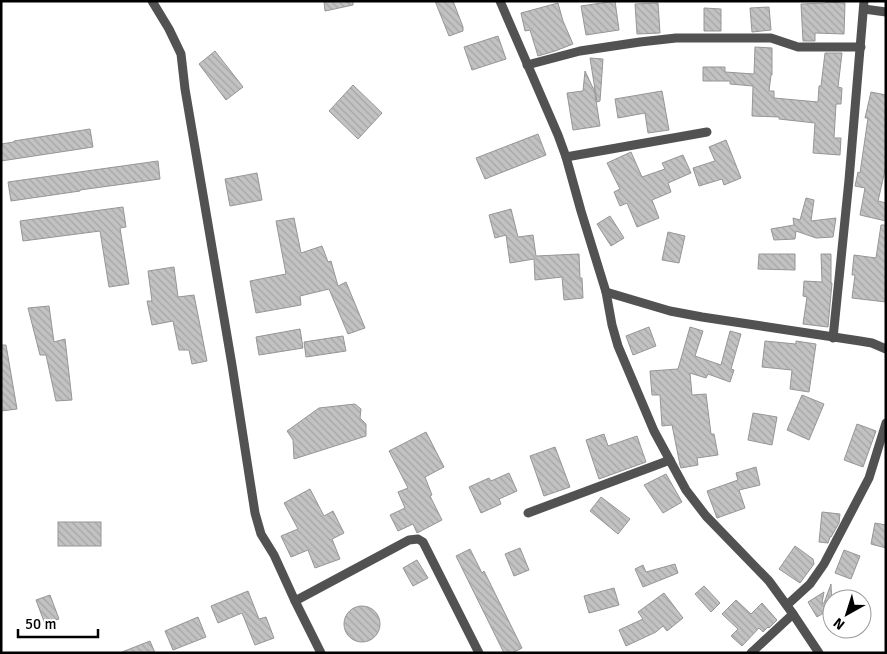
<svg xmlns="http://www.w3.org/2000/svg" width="887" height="654" font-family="Signika,sans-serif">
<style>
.building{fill:url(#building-back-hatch);stroke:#969696}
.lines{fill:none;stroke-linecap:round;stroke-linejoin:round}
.street{stroke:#525252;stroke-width:9}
</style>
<defs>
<pattern id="building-back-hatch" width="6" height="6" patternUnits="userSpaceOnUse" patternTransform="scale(1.25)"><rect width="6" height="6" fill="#c2c2c2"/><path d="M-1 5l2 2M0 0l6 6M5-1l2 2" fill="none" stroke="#a5a5a5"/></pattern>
</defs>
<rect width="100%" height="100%" fill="#fff"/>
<g class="building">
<polygon points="324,1 353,1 353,5 325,11"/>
<polygon points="435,1 453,1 463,27 463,31 449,36"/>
<polygon points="615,1 619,30 586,35 581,6"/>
<polygon points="826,2 845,3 844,34 815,33 815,41 803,41 801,4 826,3"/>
<polygon points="558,3 563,21 573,44 555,51 538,56 530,30 525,31 521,13"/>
<polygon points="658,3 660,33 637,34 635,4"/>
<polygon points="769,7 771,30 752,32 750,8"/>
<polygon points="704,8 721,9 721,31 704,31"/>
<polygon points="498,36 506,59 472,70 464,47"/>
<polygon points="755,47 772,48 772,75 771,75 769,91 774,91 774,98 818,102 819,86 821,86 825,53 842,53 838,87 842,88 841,104 836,104 834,138 841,138 840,155 813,153 815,123 779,119 779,117 752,116 753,86 730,84 730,81 703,81 703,67 725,67 725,72 754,74"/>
<polygon points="215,51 243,87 226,100 199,64"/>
<polygon points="590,58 603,59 600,101 597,102"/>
<polygon points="585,71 593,88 594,88 600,126 573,130 567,93 583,91"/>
<polygon points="353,85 382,113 358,139 329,111"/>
<polygon points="662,91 669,130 648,133 645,113 618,118 615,99"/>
<polygon points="871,92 886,95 886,166 878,201 886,203 886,221 860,215 865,188 855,186 858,172 860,173 868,118 865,118"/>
<polygon points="90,129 93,147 1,161 1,144 14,142 14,141"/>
<polygon points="538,134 546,155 485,179 476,158"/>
<polygon points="726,140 741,178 724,185 722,179 699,186 693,168 715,161 709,147"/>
<polygon points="631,152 642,177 665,169 662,163 683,155 691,173 668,183 671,192 652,200 659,218 637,227 627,203 620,206 614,192 620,189 607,163"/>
<polygon points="158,161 160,179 80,190 80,191 11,201 8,182"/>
<polygon points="257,173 262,200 230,206 225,179"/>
<polygon points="806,198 814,200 811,221 836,218 833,237 816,238 796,231 795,239 774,240 771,229 794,225 793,218 800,220"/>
<polygon points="123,207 126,227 120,228 129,284 109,287 100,231 23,241 20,221"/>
<polygon points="511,209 518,237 533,235 536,256 579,254 580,278 582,278 583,298 564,300 562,277 535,280 534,259 510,263 506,235 495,238 489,215"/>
<polygon points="610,216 624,238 611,246 597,224"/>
<polygon points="294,218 301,253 322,246 328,262 331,261 338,286 346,282 365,328 348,334 329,289 300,296 301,305 256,313 250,281 286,274 276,221"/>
<polygon points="881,225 886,225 886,302 852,298 855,275 852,275 854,255 876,258"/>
<polygon points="668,232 685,236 679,263 662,260"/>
<polygon points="759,254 795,254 795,270 758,269"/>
<polygon points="821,254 831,254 831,283 832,283 828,327 803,324 807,297 803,296 804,281 822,282"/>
<polygon points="174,267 178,297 194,295 207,361 192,364 189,350 179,350 173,321 152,325 147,301 152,301 148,271"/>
<polygon points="49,306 54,342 65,339 72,400 56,401 46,355 40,355 28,308"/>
<polygon points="649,327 656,346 633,355 626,336"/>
<polygon points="690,327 703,331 695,356 721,365 730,331 741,334 731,369 734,370 730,382 708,374 706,378 690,373 692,395 706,394 711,434 714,434 718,455 697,458 698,465 681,468 680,465 672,425 662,426 660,395 652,395 650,371 678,369"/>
<polygon points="300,329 303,348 259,355 256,337"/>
<polygon points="343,336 346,351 306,357 304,342"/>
<polygon points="765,341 796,344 796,341 816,344 809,392 790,389 792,370 762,367"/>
<polygon points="1,345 6,345 17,409 1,411"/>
<polygon points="802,395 824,404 809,440 787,430"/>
<polygon points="355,404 361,409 360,418 366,424 366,436 294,459 293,440 287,431 319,408"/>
<polygon points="753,413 777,417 772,445 748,440"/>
<polygon points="857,424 876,431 863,467 844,460"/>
<polygon points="426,432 444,467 425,477 432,495 430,496 442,520 417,533 413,524 398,531 390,515 405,508 398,492 408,488 389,451"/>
<polygon points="604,434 608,446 637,436 646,462 599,479 586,440"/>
<polygon points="555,447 570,487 544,496 530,456"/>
<polygon points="756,467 760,485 739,490 745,508 717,518 707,491 738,480 736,473"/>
<polygon points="509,473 517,491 499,499 501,504 481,513 469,487 489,478 491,481"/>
<polygon points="666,474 682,502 663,513 644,485"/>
<polygon points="310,489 324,516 333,511 344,533 332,539 340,559 315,568 308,550 291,557 281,536 298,529 284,503"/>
<polygon points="601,497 630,519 618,534 590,511"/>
<polygon points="822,512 840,514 839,523 831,537 830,537 828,543 819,542"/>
<rect x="58" y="522" width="43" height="24"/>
<polygon points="875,523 886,525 886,548 871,544"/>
<polygon points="795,546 813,559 814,564 800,583 779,569"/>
<polygon points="520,548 529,570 514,576 505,554"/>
<polygon points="470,549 482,573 484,571 522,648 512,653 504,653 456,556"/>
<polygon points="844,550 860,556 851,579 835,573"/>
<polygon points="417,560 428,578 413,586 403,568"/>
<polygon points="675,564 678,573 643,587 635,569 643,565 646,572"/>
<polygon points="831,584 832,608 817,617 808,602 824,592 822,603 824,603"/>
<polygon points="704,586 720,603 711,612 695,594"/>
<polygon points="614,588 619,605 589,613 584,596"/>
<polygon points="248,591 259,619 266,617 274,638 255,645 242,613 218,623 211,606"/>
<polygon points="664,593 683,618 667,631 663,626 656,632 626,646 619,630 643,619 638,612"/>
<polygon points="50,595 59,619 45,624 36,600"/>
<polygon points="736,600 751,614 762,603 777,620 769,628 768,627 763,632 759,628 742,646 731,636 738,629 722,614"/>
<circle cx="362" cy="624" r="18"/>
<polygon points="198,617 206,637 173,650 165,631"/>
<polygon points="150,641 155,653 122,653 122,652"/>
</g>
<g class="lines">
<g class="street">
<polyline points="152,1 169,29 181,54 185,89 232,365 255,513 261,534 274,555 295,601 321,653"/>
<polyline points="500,1 558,135 566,157 581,211 606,292 612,325 618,346 654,431 686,490 706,516 769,581 793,614 819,653"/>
<polyline points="864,9 886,12"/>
<polyline points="527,65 580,51 640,42 676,38 771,38 798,47 861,47"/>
<polyline points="566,157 707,132"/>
<polyline points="606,292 670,311 702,317 860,341 872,343 886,349"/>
<polyline points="833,338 849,180 864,1"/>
<polyline points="528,513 670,460"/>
<polyline points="295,601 409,540 418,539 423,542 479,653"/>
<polyline points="787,605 810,584 824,564 869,478 886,423"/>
<polyline points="751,653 793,614"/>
</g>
</g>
<rect width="887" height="654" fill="none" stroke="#000000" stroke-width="5"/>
<g transform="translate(847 614) rotate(219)"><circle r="24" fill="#ffffff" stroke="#999999"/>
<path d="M0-4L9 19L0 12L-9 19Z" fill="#000000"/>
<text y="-8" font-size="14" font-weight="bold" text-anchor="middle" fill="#000000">N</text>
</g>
<path d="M18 629v8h80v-8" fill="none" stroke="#000000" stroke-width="2.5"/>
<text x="25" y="629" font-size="15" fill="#000000" stroke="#ffffff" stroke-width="4" paint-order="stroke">50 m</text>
</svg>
